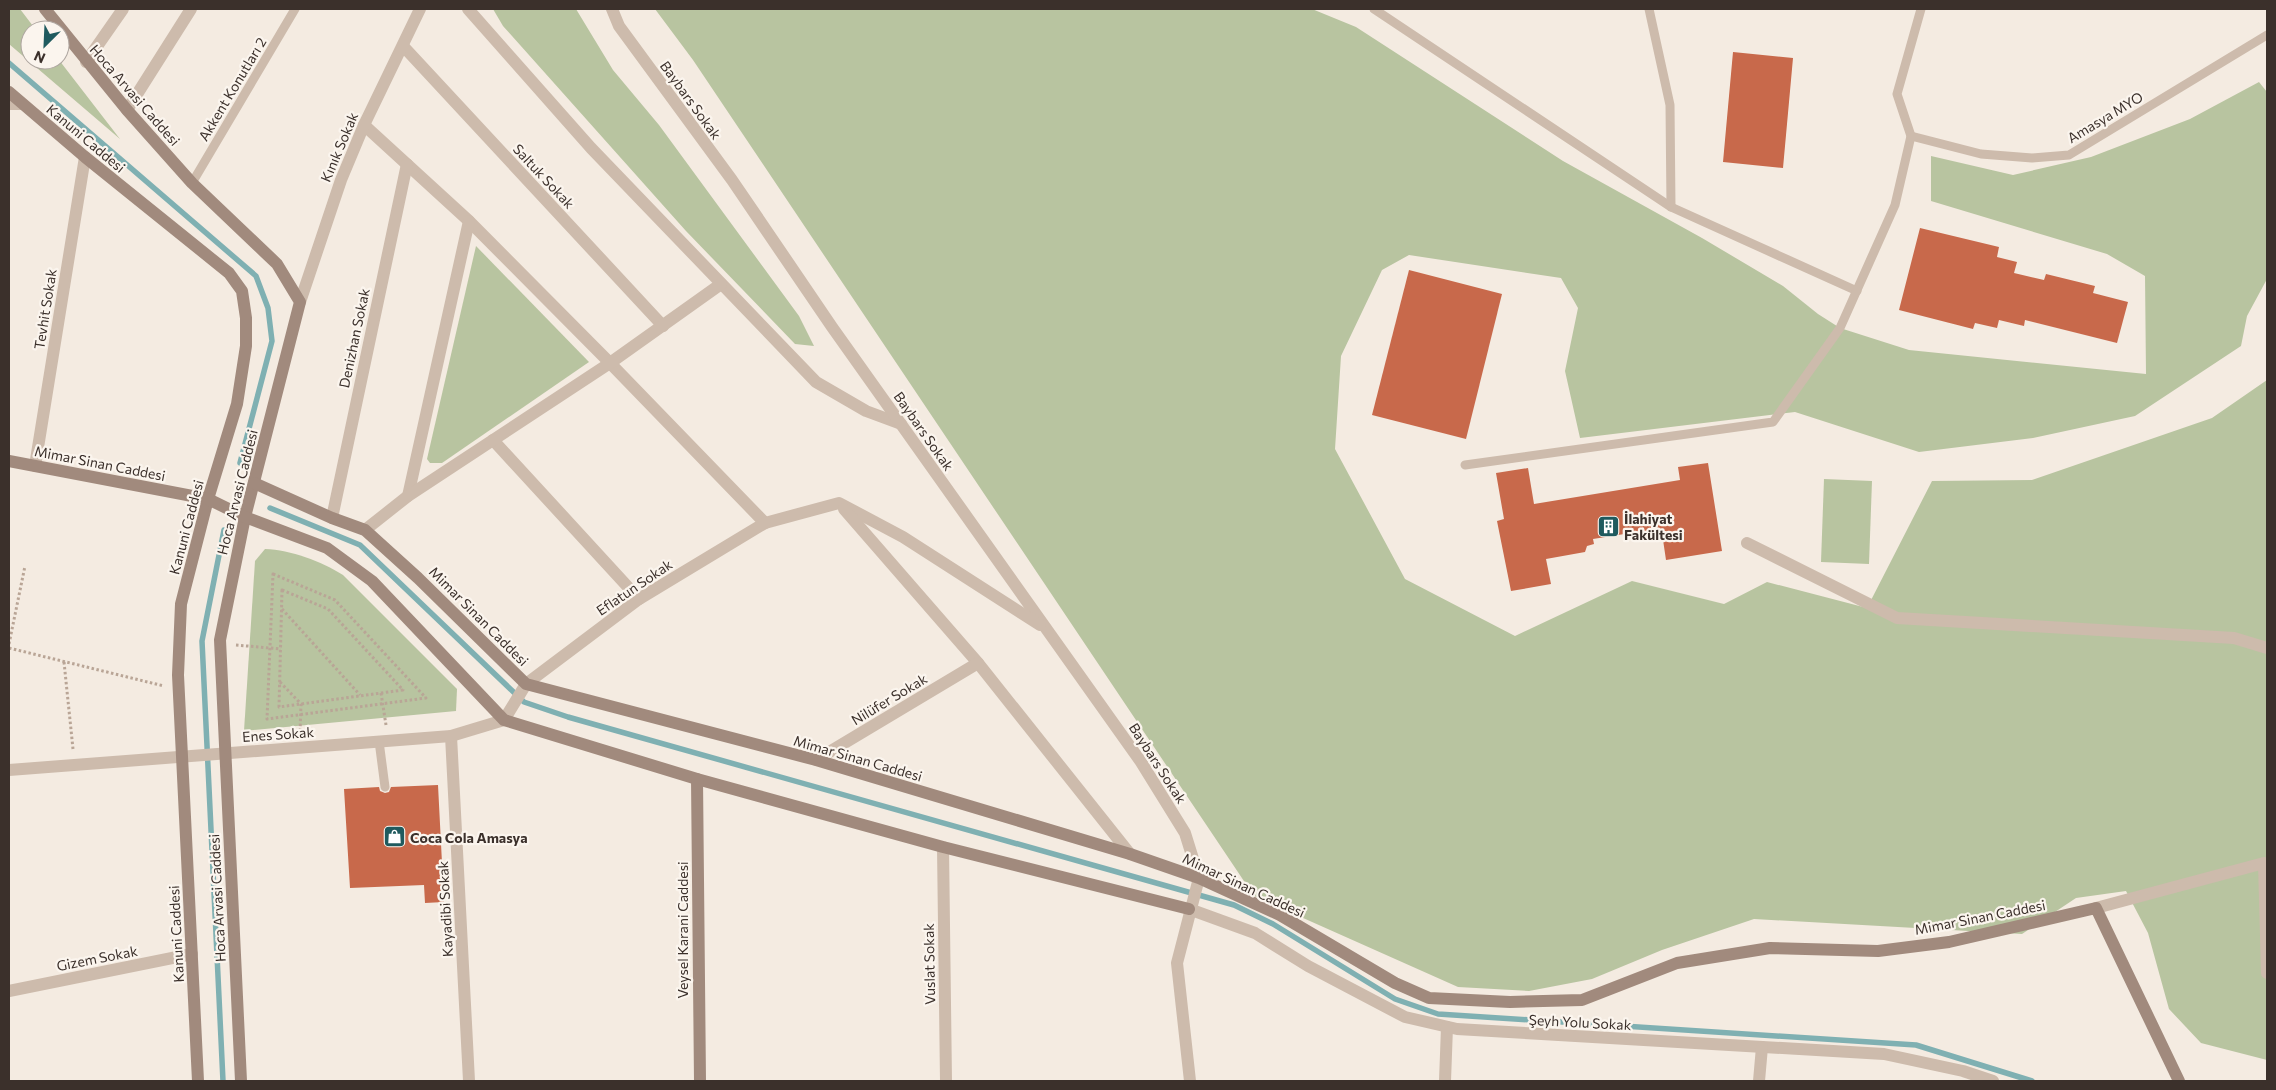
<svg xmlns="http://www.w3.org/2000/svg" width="2276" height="1090" font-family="Commissioner,sans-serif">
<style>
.green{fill:#b8c4a0}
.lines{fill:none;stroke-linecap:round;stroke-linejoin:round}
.stream{stroke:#7fb0b2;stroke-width:5.5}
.building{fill:#c8694b}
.path{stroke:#b9a596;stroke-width:3;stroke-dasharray:2.5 2.5;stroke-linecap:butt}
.lane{stroke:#cdbbac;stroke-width:9}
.street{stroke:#cdbbac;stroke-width:12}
.secondary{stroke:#a18a7d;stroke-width:12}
.labels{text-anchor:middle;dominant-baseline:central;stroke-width:4.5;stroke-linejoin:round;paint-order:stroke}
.street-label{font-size:14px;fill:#3b302b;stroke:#fbf5ee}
.poi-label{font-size:14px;font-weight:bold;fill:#3b302b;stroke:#fbf5ee;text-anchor:start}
</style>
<rect width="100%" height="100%" fill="#f4ebe1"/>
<g class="green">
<polygon points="9,9 20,9 36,30 30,30 30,60 59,60 120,139 9,44"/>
<polygon points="493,9 576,9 613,70 659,125 799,316 814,346 795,344 686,231 503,26"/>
<polygon points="655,9 1312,9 1356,27 1563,161 1702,238 1783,286 1818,314 1840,328 1909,350 2146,374 2145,276 2107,254 1931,201 1931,156 2013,175 2091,157 2190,119 2259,82 2267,92 2267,279 2247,316 2241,346 2135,416 2033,438 1919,452 1795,412 1580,438 1565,371 1578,308 1561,278 1409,255 1382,270 1341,356 1335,449 1405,579 1515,636 1632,581 1724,604 1767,582 1867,608 1932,481 2032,480 2212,418 2267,380 2267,1060 2201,1043 2169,1009 2148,933 2126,891 2076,898 2022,934 1754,919 1662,950 1592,979 1529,991 1458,987 1254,896 693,60"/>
<polygon points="476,246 589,362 442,463 430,463 427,459"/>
<polygon points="1824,479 1872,481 1869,564 1821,562"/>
<path d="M 265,549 C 291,550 321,561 343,575 L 457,689 L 456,711 L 244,731 L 255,561 Z"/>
</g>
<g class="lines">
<g class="stream">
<polyline points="9,63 256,276 268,308 272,341 240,463"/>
<polyline points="270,508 360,545 524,702 568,717 1234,905 1273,924 1395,999 1438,1014 1916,1045 2032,1081"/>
<polyline points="223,1081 202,641 224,530"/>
</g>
</g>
<g class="building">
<polygon points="1733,52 1793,58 1783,168 1723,162"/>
<polygon points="1920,228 1999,247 1997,257 2017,262 2014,273 2044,280 2046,274 2095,286 2093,293 2128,302 2117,343 2025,320 2024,326 1999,320 1997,328 1975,323 1973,329 1899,310"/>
<polygon points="1409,270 1502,294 1466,439 1372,415"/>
<polygon points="1708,463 1722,551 1666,560 1662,533 1638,537 1637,532 1593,539 1594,544 1587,546 1585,552 1546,559 1551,584 1511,591 1497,521 1504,519 1496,473 1528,468 1534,504 1680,480 1678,467"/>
<polygon points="438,785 444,902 425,903 424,885 350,888 344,789 379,787 380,791 385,793 389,792 391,787"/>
</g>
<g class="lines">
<g class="path">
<polygon points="273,574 335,600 426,698 267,719"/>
<polygon points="282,590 328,609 403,690 279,707"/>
<polyline points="282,609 360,695"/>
<polyline points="9,644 25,566"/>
<polyline points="236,645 281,649"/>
<polyline points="9,648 164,686"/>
<polyline points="64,662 73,749"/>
<polyline points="280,682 301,704 300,732"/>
<polyline points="381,693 386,725"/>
</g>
<g class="lane">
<polyline points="1374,9 1671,207 1857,291"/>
<polyline points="1649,9 1670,105 1671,207"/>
<polyline points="1911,136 1981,154 2032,158 2069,155 2267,35"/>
<polyline points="192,183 295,9"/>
<polyline points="1465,465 1773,422 1840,328 1895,205 1911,136 1897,94 1921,9"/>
<polyline points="379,741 385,787"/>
</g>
<g class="street">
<polyline points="468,9 591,148 816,382 866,411 901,424"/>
<polyline points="612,9 619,26 732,180 832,327 1141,762 1185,833 1199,878 1177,963 1190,1081"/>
<polyline points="403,46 663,326"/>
<polyline points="86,62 123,9"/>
<polyline points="9,104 22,104"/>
<polyline points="127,110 191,9"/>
<polyline points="364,125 469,221 610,363 765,523 839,503 903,537 1040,625"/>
<polyline points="300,302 341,180 364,125 420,9"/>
<polyline points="493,440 639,599"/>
<polyline points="35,466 85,157"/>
<polyline points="408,496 469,221"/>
<polyline points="844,509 978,663 1130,854"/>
<polyline points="332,518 407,164"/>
<polyline points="365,530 408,496 610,363 721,284"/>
<polyline points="1747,543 1897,618 2234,638 2267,648"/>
<polyline points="451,736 469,1081"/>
<polyline points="816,760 978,663"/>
<polyline points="9,770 451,736 504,720 526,684 639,599 765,523"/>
<polyline points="943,847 946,1081"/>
<polyline points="2096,908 2264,863 2267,973"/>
<polyline points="1189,909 1255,933 1308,966 1405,1017 1457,1029 1884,1054 1963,1071 1993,1081"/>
<polyline points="9,991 192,954"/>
<polyline points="1445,1081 1447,1027"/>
<polyline points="1759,1081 1762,1047"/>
</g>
<g class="secondary">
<polyline points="45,9 127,110 192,183 277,264 300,302 245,517 220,640 241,1081"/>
<polyline points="9,92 85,157 229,273 242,291 246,318 246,346 237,404 208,499 181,604 178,675 198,1081"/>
<polyline points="9,461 208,499 245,517 327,548 372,581 504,720 697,779 943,847 1189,909"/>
<polyline points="254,483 332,518 365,530 418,578 526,684 816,760 1130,854 1199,878 1280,915 1395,983 1429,998 1510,1002 1582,1000 1677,963 1770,948 1878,951 1949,942 2096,908 2179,1081"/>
<polyline points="697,779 700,1081"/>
</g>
</g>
<defs>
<symbol id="building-square" viewBox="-11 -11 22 22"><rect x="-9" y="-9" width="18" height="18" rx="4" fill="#1f5a5e" stroke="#fbf5ee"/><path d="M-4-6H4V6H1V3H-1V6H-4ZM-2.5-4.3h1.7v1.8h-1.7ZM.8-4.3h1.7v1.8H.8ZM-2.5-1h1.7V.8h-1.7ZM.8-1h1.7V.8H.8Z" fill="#fff"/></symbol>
<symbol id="shop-square" viewBox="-11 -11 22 22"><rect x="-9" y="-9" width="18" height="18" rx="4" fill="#1f5a5e" stroke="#fbf5ee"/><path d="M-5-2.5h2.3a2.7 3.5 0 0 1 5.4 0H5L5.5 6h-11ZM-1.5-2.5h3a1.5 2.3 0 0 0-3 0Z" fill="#fff"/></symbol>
</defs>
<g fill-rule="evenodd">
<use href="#building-square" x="1596" y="514" width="25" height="25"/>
<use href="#shop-square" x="382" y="824" width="25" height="25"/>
</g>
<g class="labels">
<g class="street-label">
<text transform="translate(232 89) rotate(-59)">Akkent Konutları 2</text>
<text transform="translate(135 95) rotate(49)">Hoca Arvasi Caddesi</text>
<text transform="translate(691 100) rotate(54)">Baybars Sokak</text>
<text transform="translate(2105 117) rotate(-31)">Amasya MYO</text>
<text transform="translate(86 138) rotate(40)">Kanuni Caddesi</text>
<text transform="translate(339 147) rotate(-67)">Kınık Sokak</text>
<text transform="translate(544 176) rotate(47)">Saltuk Sokak</text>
<text transform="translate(45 309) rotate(-81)">Tevhit Sokak</text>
<text transform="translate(354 338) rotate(-78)">Denizhan Sokak</text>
<text transform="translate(924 431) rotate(55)">Baybars Sokak</text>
<text transform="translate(100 463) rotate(11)">Mimar Sinan Caddesi</text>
<text transform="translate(237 492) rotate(-76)">Hoca Arvasi Caddesi</text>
<text transform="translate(186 527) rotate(-75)">Kanuni Caddesi</text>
<text transform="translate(634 587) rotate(-34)">Eflatun Sokak</text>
<text transform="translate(479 616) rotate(45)">Mimar Sinan Caddesi</text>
<text transform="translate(889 699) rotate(-31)">Nilüfer Sokak</text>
<text transform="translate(278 734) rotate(-4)">Enes Sokak</text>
<text transform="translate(858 758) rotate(16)">Mimar Sinan Caddesi</text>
<text transform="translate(1158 763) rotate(57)">Baybars Sokak</text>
<text transform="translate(1244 885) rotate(25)">Mimar Sinan Caddesi</text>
<text transform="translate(217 898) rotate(-93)">Hoca Arvasi Caddesi</text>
<text transform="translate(445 909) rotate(-93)">Kayadibi Sokak</text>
<text transform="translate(1980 917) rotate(-11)">Mimar Sinan Caddesi</text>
<text transform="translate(682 930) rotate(-90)">Veysel Karani Caddesi</text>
<text transform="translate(176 934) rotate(-93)">Kanuni Caddesi</text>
<text transform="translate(97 958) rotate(-11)">Gizem Sokak</text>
<text transform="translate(929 964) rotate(-91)">Vuslat Sokak</text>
<text transform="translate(1580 1022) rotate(3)">Şeyh Yolu Sokak</text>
</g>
<g class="poi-label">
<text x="1624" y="518">İlahiyat<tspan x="1624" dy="16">Fakültesi</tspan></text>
<text x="410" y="837">Coca Cola Amasya</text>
</g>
</g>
<rect width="2276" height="1090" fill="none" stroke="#3b302b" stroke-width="20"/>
<g transform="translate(45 45) rotate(204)"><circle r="24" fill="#fbf5ee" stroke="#aea6a0"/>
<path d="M0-4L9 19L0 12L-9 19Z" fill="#1f5a5e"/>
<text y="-8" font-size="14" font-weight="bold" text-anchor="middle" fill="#3b302b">N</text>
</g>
</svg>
